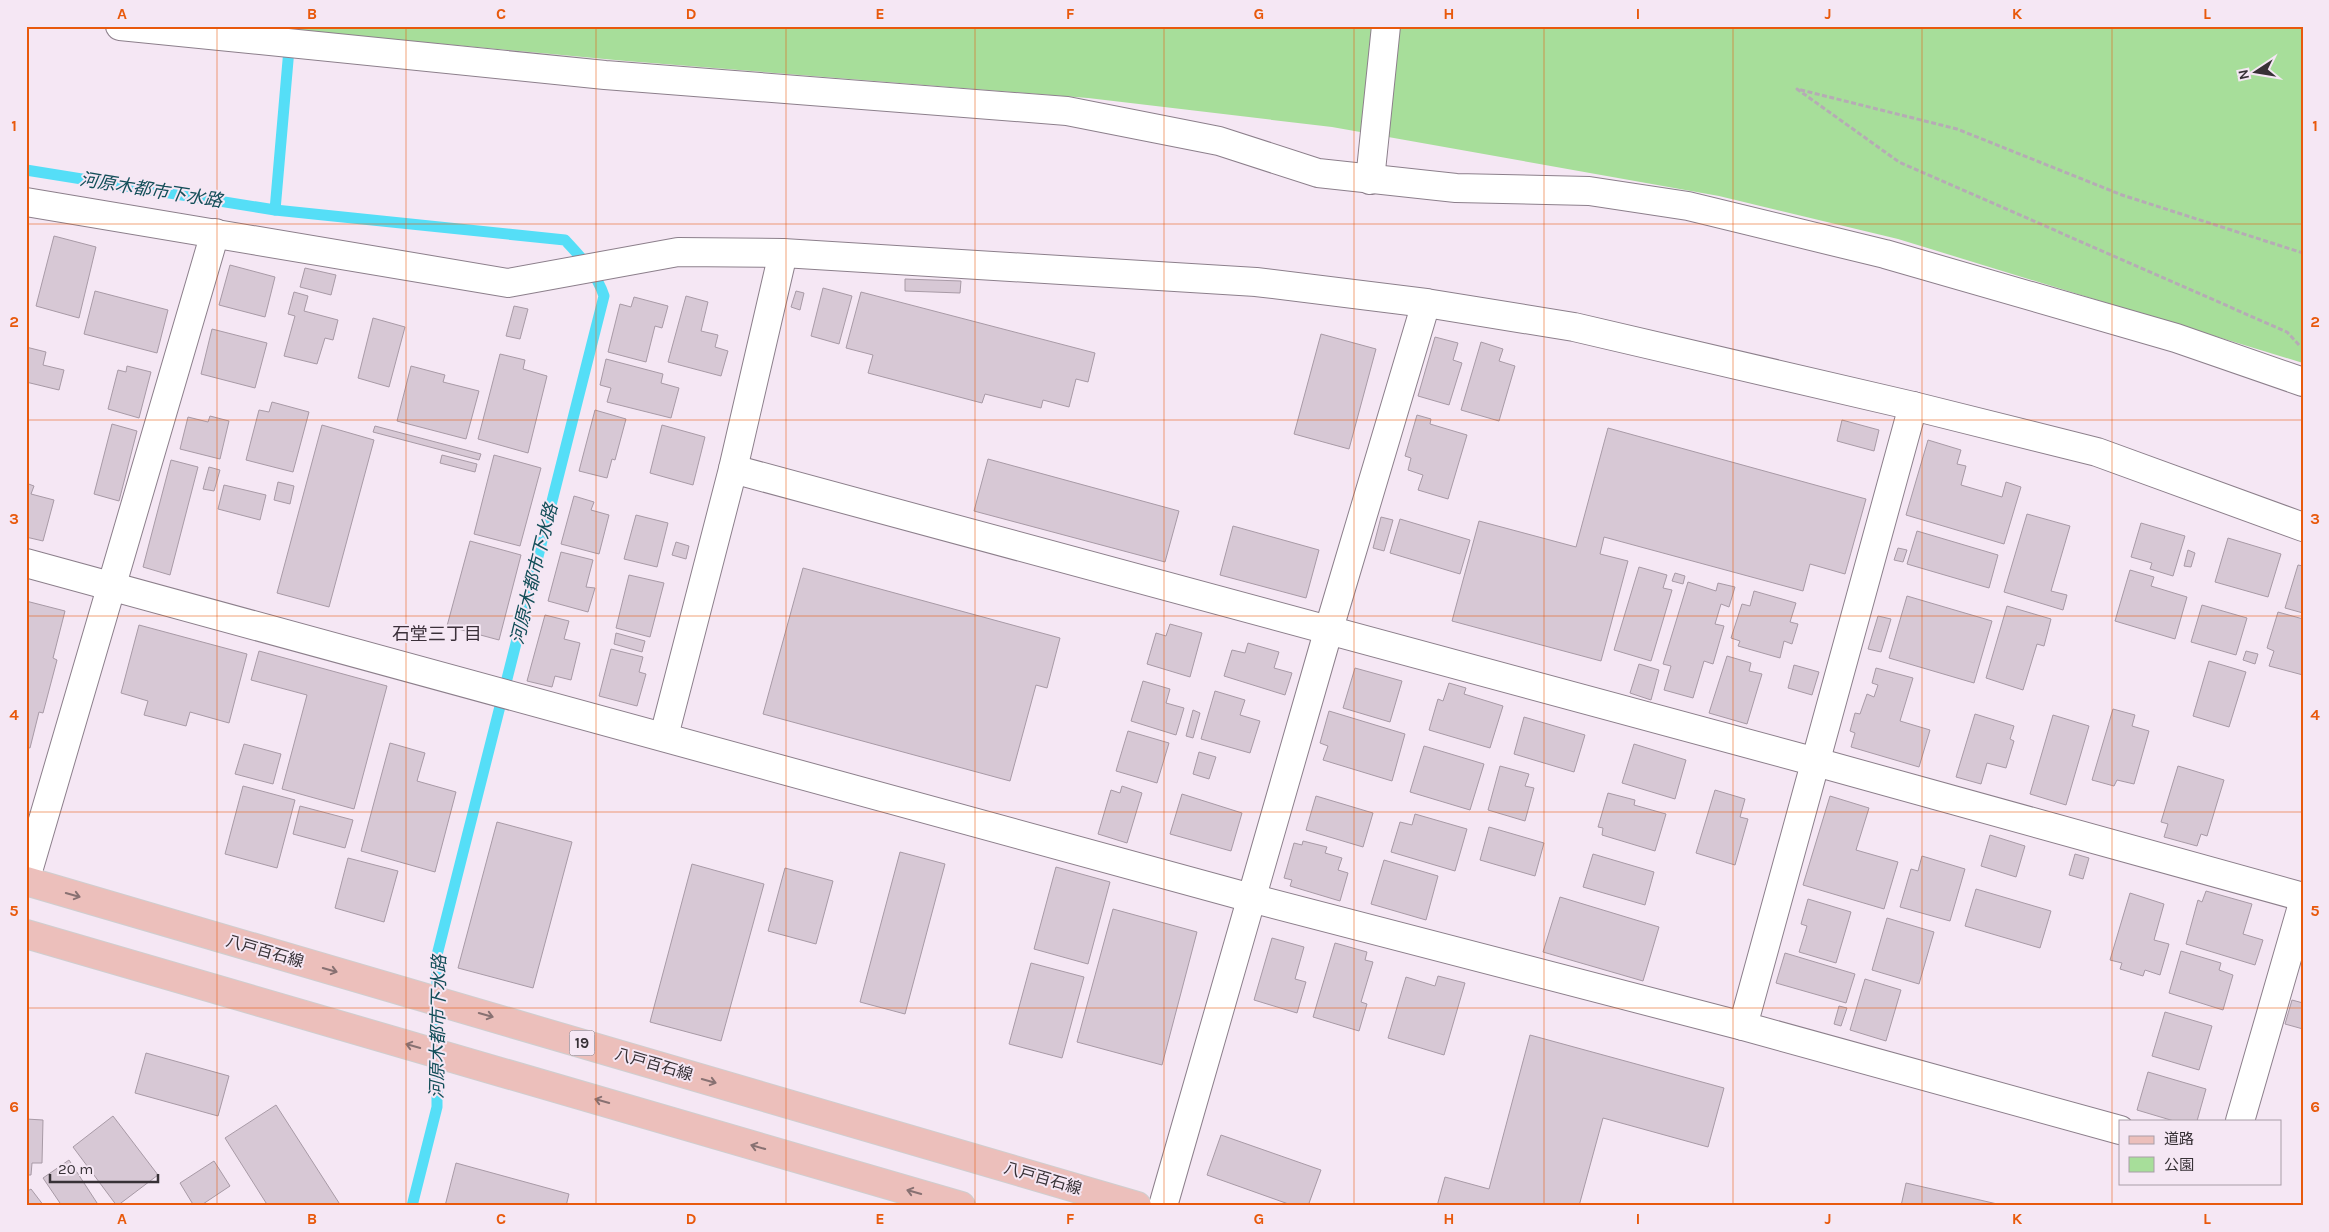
<svg xmlns="http://www.w3.org/2000/svg" width="2329" height="1232" viewBox="0 0 2329 1232" font-family="Karla,'Noto Sans JP',sans-serif">
<style>
.green{fill:#a7de9a}
.lines{fill:none;stroke-linecap:round;stroke-linejoin:round}
.stream{stroke:#55def7;stroke-width:11}
.building{fill:#d7c8d5;stroke:#a89aa6}
.minor-casing{stroke:#8c7f8b;stroke-width:30}
.major-casing{stroke:#cfcecf;stroke-width:30}
.path{stroke:#b6abb5;stroke-width:3;stroke-dasharray:5 2.5;stroke-linecap:butt}
.minor{stroke:#fff;stroke-width:28}
.major{stroke:#ecbfbb;stroke-width:28}
.oneway{stroke:#887172}
.grid{fill:none;stroke:#e8590c;stroke-width:1;stroke-opacity:0.55}
.labels{text-anchor:middle;dominant-baseline:central;stroke-width:4;stroke-linejoin:round;paint-order:stroke}
.shield{fill:#f5e7f4;stroke:#70686f;stroke-width:1}
.shield-label{font-size:15px;font-weight:bold;fill:#373136}
.street-label{font-size:16px;fill:#373136;stroke:#f5e7f4}
.water-label{font-size:18px;font-style:italic;fill:#134e59;stroke:#f5e7f4}
.neighbourhood-label{font-size:18px;fill:#3b303a;stroke:#f5e7f4}
.neatline{fill:none;stroke:#e8590c;stroke-width:2}
.grid-label{font-size:16px;text-anchor:middle;font-weight:bold;fill:#e8590c}
</style>
<rect width="100%" height="100%" fill="#f5e7f4"/>
<polygon class="green" points="252,26 2303,26 2303,363 1898,239 1719,196 1332,127 1088,98 626,61"/>
<g class="lines">
<g class="stream">
<path d="M26,170L275,210L565,240C580,256 597,274 604,296L437,955V1107L412,1206"/>
<polyline points="275,210 291,26"/>
</g>
</g>
<g class="building">
<polygon points="54,236 96,247 79,318 36,306"/>
<polygon points="230,265 275,277 265,317 219,305"/>
<polygon points="305,268 336,275 331,295 300,287"/>
<polygon points="905,279 961,281 960,293 905,291"/>
<polygon points="823,288 852,296 839,344 811,336"/>
<polygon points="95,291 168,310 157,353 84,334"/>
<polygon points="796,291 804,293 800,310 791,307"/>
<polygon points="294,292 308,296 304,311 338,320 333,340 325,338 317,364 284,356 295,316 288,314"/>
<polygon points="861,292 1095,353 1088,382 1076,379 1069,407 1043,400 1041,408 985,394 982,403 868,373 873,355 846,348"/>
<polygon points="686,296 708,302 701,331 718,335 715,347 728,351 721,376 668,362"/>
<polygon points="634,297 668,306 662,328 655,326 646,362 608,352 620,304 631,307"/>
<polygon points="514,306 528,309 520,339 506,336"/>
<polygon points="373,318 405,327 389,387 358,378"/>
<polygon points="212,329 267,343 255,388 201,374"/>
<polygon points="1321,334 1376,349 1349,449 1294,434"/>
<polygon points="1435,337 1458,343 1453,360 1462,363 1449,405 1418,396"/>
<polygon points="1481,342 1503,349 1499,361 1515,366 1499,421 1461,410"/>
<polygon points="26,347 46,352 43,365 64,370 59,390 26,382"/>
<polygon points="500,354 525,360 523,369 547,376 528,453 478,439"/>
<polygon points="606,359 663,374 661,383 679,388 671,418 607,402 611,388 600,385"/>
<polygon points="127,366 151,372 139,418 108,409 118,370 126,372"/>
<polygon points="411,366 445,375 443,382 479,391 466,439 397,421"/>
<polygon points="272,402 309,412 293,472 246,460 259,410 269,412"/>
<polygon points="595,410 626,419 615,460 612,459 607,478 579,471"/>
<polygon points="1417,415 1431,419 1430,424 1467,435 1448,499 1418,490 1423,475 1408,470 1411,458 1405,456"/>
<polygon points="210,416 229,421 220,459 180,449 188,417 208,422"/>
<polygon points="1842,420 1879,430 1874,451 1837,441"/>
<polygon points="112,424 137,431 119,501 94,494"/>
<polygon points="322,425 374,440 329,607 277,593"/>
<polygon points="662,425 705,437 693,485 650,473"/>
<polygon points="375,426 481,454 479,460 373,432"/>
<polygon points="1608,428 1866,499 1845,574 1810,564 1803,591 1604,537 1600,554 1628,561 1601,661 1452,621 1479,521 1576,547"/>
<polygon points="1928,440 1961,450 1957,464 1966,466 1961,485 2002,497 2006,482 2021,487 2004,544 1906,515"/>
<polygon points="442,455 477,464 475,472 440,463"/>
<polygon points="494,455 541,468 520,546 474,534"/>
<polygon points="988,459 1179,511 1165,562 974,511"/>
<polygon points="171,460 198,467 170,575 143,567"/>
<polygon points="209,467 220,470 214,491 203,489"/>
<polygon points="278,482 294,486 290,504 274,500"/>
<polygon points="26,483 34,486 31,494 54,500 43,541 26,537"/>
<polygon points="224,485 266,495 260,520 218,509"/>
<polygon points="574,496 594,502 591,510 609,515 599,554 561,544"/>
<polygon points="2027,514 2070,526 2051,591 2067,595 2063,610 2004,592"/>
<polygon points="636,515 668,523 657,567 624,559"/>
<polygon points="1381,517 1393,520 1384,551 1373,548"/>
<polygon points="1400,519 1470,540 1460,574 1390,553"/>
<polygon points="2141,523 2185,536 2173,576 2150,569 2152,563 2131,557"/>
<polygon points="1233,526 1319,550 1306,598 1220,575"/>
<polygon points="1917,531 1998,555 1989,588 1907,564"/>
<polygon points="2228,538 2281,554 2268,597 2215,582"/>
<polygon points="470,541 521,555 499,640 447,626"/>
<polygon points="676,542 689,546 686,559 672,555"/>
<polygon points="1898,548 1907,550 1903,562 1894,560"/>
<polygon points="2188,550 2195,553 2191,567 2184,566"/>
<polygon points="561,552 593,560 586,587 595,588 588,612 548,601"/>
<polygon points="2298,565 2303,566 2303,613 2285,608"/>
<polygon points="1639,567 1667,575 1663,588 1672,590 1651,661 1614,650"/>
<polygon points="803,568 1060,638 1047,688 1036,685 1010,781 763,714"/>
<polygon points="2130,570 2154,577 2151,586 2187,597 2175,639 2115,621"/>
<polygon points="1675,573 1685,576 1683,584 1672,581"/>
<polygon points="629,575 664,583 650,637 616,628"/>
<polygon points="1688,582 1716,591 1718,583 1735,587 1729,607 1721,604 1715,624 1724,626 1713,664 1704,661 1693,698 1664,690 1671,666 1663,664"/>
<polygon points="1754,591 1796,603 1790,622 1798,624 1792,644 1784,641 1780,658 1738,646 1740,641 1731,638 1742,604 1750,606"/>
<polygon points="1907,596 1992,621 1974,683 1889,658"/>
<polygon points="26,601 65,611 53,658 57,660 43,713 39,712 30,748 26,747"/>
<polygon points="2202,605 2247,618 2236,655 2191,642"/>
<polygon points="2007,606 2051,619 2044,646 2037,644 2023,690 1986,678"/>
<polygon points="2278,612 2303,619 2303,675 2269,666 2274,651 2267,648"/>
<polygon points="545,615 569,621 564,639 580,643 571,680 555,676 552,687 527,681"/>
<polygon points="1878,616 1891,619 1881,652 1868,649"/>
<polygon points="1170,624 1202,633 1190,677 1147,664 1156,633 1166,636"/>
<polygon points="139,625 247,654 229,723 190,712 186,726 144,715 148,701 121,693"/>
<polygon points="616,633 645,641 642,652 614,644"/>
<polygon points="1248,643 1279,652 1274,668 1292,673 1285,695 1224,676 1232,650 1245,653"/>
<polygon points="611,649 643,657 639,672 646,674 637,706 599,696"/>
<polygon points="259,651 387,686 354,809 282,789 307,695 251,680"/>
<polygon points="2246,651 2258,654 2255,664 2243,660"/>
<polygon points="1727,656 1751,663 1749,671 1762,674 1747,724 1709,713"/>
<polygon points="2209,661 2246,672 2229,727 2193,716"/>
<polygon points="1639,664 1659,670 1651,700 1630,693"/>
<polygon points="1794,665 1819,672 1812,695 1788,688"/>
<polygon points="1355,668 1402,681 1390,722 1343,708"/>
<polygon points="1876,668 1913,678 1900,721 1930,730 1919,767 1851,747 1855,733 1850,731 1855,713 1860,714 1867,694 1874,697 1878,685 1872,683"/>
<polygon points="1143,681 1170,689 1166,703 1184,708 1176,735 1131,721"/>
<polygon points="1449,683 1466,688 1464,694 1503,706 1490,748 1429,730 1438,699 1443,701"/>
<polygon points="1215,691 1245,700 1240,715 1260,721 1250,753 1201,739"/>
<polygon points="2113,709 2135,715 2132,726 2149,731 2134,784 2117,780 2114,786 2092,780"/>
<polygon points="1193,710 1200,713 1193,738 1186,736"/>
<polygon points="1329,711 1405,734 1392,781 1323,760 1328,746 1320,743"/>
<polygon points="1975,714 2014,726 2010,739 2014,741 2006,768 1987,763 1981,784 1956,777"/>
<polygon points="2053,715 2089,726 2066,805 2030,794"/>
<polygon points="1524,717 1585,735 1574,772 1514,754"/>
<polygon points="1128,731 1169,743 1157,783 1116,771"/>
<polygon points="390,743 425,753 417,781 456,792 435,872 361,851"/>
<polygon points="244,744 281,754 273,784 235,774"/>
<polygon points="1634,744 1686,760 1675,799 1622,783"/>
<polygon points="1424,746 1484,764 1470,810 1410,792"/>
<polygon points="1199,752 1216,757 1209,779 1193,774"/>
<polygon points="1500,766 1529,774 1525,786 1534,788 1525,821 1488,810"/>
<polygon points="2178,766 2224,780 2207,836 2201,834 2197,846 2164,837 2168,824 2161,822"/>
<polygon points="243,786 295,800 277,868 225,854"/>
<polygon points="1122,786 1142,793 1127,843 1098,834 1111,790 1120,793"/>
<polygon points="1715,790 1745,799 1740,817 1748,819 1735,865 1696,853"/>
<polygon points="1608,793 1635,800 1634,805 1666,814 1655,851 1602,835 1603,828 1598,827"/>
<polygon points="1182,794 1242,813 1231,851 1170,834"/>
<polygon points="1316,796 1373,813 1363,847 1306,830"/>
<polygon points="1830,796 1869,808 1856,850 1898,862 1884,909 1803,885"/>
<polygon points="300,806 353,820 345,848 293,834"/>
<polygon points="1415,814 1467,829 1455,871 1391,852 1400,822 1412,825"/>
<polygon points="497,822 572,842 533,988 458,968"/>
<polygon points="1489,827 1544,843 1535,876 1480,860"/>
<polygon points="1990,835 2025,846 2016,877 1981,866"/>
<polygon points="1303,841 1327,847 1325,853 1342,858 1338,870 1348,873 1340,901 1290,886 1292,880 1284,878 1294,843 1302,845"/>
<polygon points="900,852 945,864 905,1014 860,1002"/>
<polygon points="1593,854 1654,872 1645,905 1583,887"/>
<polygon points="2075,854 2089,858 2083,879 2069,875"/>
<polygon points="1922,856 1965,869 1950,921 1900,907 1911,869 1918,871"/>
<polygon points="348,858 398,871 384,922 335,908"/>
<polygon points="1384,860 1438,876 1426,920 1371,904"/>
<polygon points="692,864 764,884 721,1041 650,1022"/>
<polygon points="1056,867 1110,882 1088,964 1034,949"/>
<polygon points="785,868 833,881 816,944 768,931"/>
<polygon points="1976,889 2051,911 2040,948 1965,926"/>
<polygon points="2206,891 2252,904 2243,934 2263,940 2255,965 2186,944 2198,900 2202,902"/>
<polygon points="2130,893 2164,904 2154,940 2169,944 2160,975 2145,970 2143,976 2120,969 2122,963 2110,960"/>
<polygon points="1560,897 1659,927 1643,981 1543,952"/>
<polygon points="1808,899 1851,912 1836,963 1799,952 1807,926 1801,924"/>
<polygon points="1113,909 1197,932 1162,1065 1077,1042"/>
<polygon points="1887,918 1934,932 1919,984 1872,970"/>
<polygon points="1272,938 1304,947 1295,979 1306,982 1297,1013 1254,1000"/>
<polygon points="1335,943 1367,952 1365,960 1373,962 1361,1002 1367,1004 1359,1031 1313,1017"/>
<polygon points="2181,951 2221,963 2219,970 2233,975 2223,1010 2169,993"/>
<polygon points="1785,953 1855,974 1846,1003 1776,983"/>
<polygon points="1031,963 1084,977 1062,1058 1009,1044"/>
<polygon points="1438,976 1465,983 1444,1055 1388,1038 1406,977 1435,986"/>
<polygon points="1865,979 1901,990 1886,1041 1850,1030"/>
<polygon points="2292,1000 2303,1003 2303,1029 2285,1024"/>
<polygon points="1839,1006 1847,1008 1841,1026 1834,1024"/>
<polygon points="2165,1012 2212,1026 2199,1070 2152,1056"/>
<polygon points="1530,1035 1724,1088 1708,1147 1603,1118 1579,1206 1437,1206 1445,1177 1489,1189"/>
<polygon points="146,1053 229,1076 218,1116 135,1093"/>
<polygon points="2148,1072 2206,1089 2197,1121 2174,1121 2137,1110"/>
<polygon points="276,1105 341,1206 268,1206 225,1138"/>
<polygon points="113,1116 158,1175 117,1206 73,1147"/>
<polygon points="26,1119 43,1120 42,1163 32,1163 31,1175 26,1175"/>
<polygon points="1221,1135 1321,1170 1308,1206 1294,1206 1207,1175"/>
<polygon points="69,1160 99,1206 62,1206 43,1178"/>
<polygon points="214,1161 230,1186 200,1206 194,1206 180,1183"/>
<polygon points="456,1163 569,1194 566,1206 445,1206"/>
<polygon points="1906,1183 2006,1206 1901,1206"/>
<polygon points="31,1189 44,1206 26,1206 26,1192"/>
</g>
<g class="lines">
<defs>
<g id="minor">
<polyline points="120,26 605,75 1067,111 1219,141 1318,173 1456,188 1589,191 1688,206 1885,254 2176,338 2303,382"/>
<polyline points="1370,180 1386,26"/>
<polyline points="26,202 508,283 678,252 783,253 1256,282 1426,303 1574,327 1913,406 2097,452 2303,527"/>
<polyline points="733,469 1816,762 2303,897"/>
<polyline points="26,563 1251,898 1743,1026 2120,1130"/>
<polyline points="664,736 733,469 783,253"/>
<polyline points="26,878 215,233"/>
<polyline points="1743,1026 1913,406"/>
<polyline points="2240,1121 2303,903"/>
<polyline points="1163,1206 1328,632 1426,303"/>
</g>
<g id="major">
<polyline points="26,881 1137,1206"/>
<polyline points="26,934 961,1206"/>
</g>
</defs>
<use href="#minor" class="minor-casing"/>
<use href="#major" class="major-casing"/>
<polyline class="path" points="2299,345 2287,332 1899,162 1797,89 1957,129 2122,195 2303,253"/>
<use href="#minor" class="minor"/>
<use href="#major" class="major"/>
</g>
<defs><path id="oneway-shaft" d="M-6 0H5M1.5-3L5.5 0L1.5 3" fill="none" stroke-width="1.6" stroke-linecap="round" stroke-linejoin="round" transform="scale(1.25)"/></defs>
<g class="oneway">
<use href="#oneway-shaft" transform="translate(73 895) rotate(16)"/>
<use href="#oneway-shaft" transform="translate(330 970) rotate(16)"/>
<use href="#oneway-shaft" transform="translate(486 1015) rotate(16)"/>
<use href="#oneway-shaft" transform="translate(413 1046) rotate(-164)"/>
<use href="#oneway-shaft" transform="translate(709 1081) rotate(16)"/>
<use href="#oneway-shaft" transform="translate(602 1101) rotate(-164)"/>
<use href="#oneway-shaft" transform="translate(758 1147) rotate(-164)"/>
<use href="#oneway-shaft" transform="translate(914 1192) rotate(-164)"/>
</g>
<path class="grid" d="M217,26V1206M406,26V1206M596,26V1206M786,26V1206M975,26V1206M1164,26V1206M1354,26V1206M1544,26V1206M1733,26V1206M1922,26V1206M2112,26V1206M26,224H2303M26,420H2303M26,616H2303M26,812H2303M26,1008H2303"/>
<g class="labels">
<rect class="shield" x="569.5" y="1030.5" width="25" height="25" rx="4"/>
<g class="shield-label">
<text x="582" y="1043">19</text>
</g>
<g class="street-label">
<text transform="translate(265 951) rotate(16)">八戸百石線</text>
<text transform="translate(654 1064) rotate(16)">八戸百石線</text>
<text transform="translate(1043 1178) rotate(16)">八戸百石線</text>
</g>
<g class="water-label">
<text transform="translate(151 190) rotate(9)">河原木都市下水路</text>
<text transform="translate(534 574) rotate(-76)">河原木都市下水路</text>
<text transform="translate(438 1027) rotate(-89)">河原木都市下水路</text>
</g>
<g class="neighbourhood-label">
<text x="437" y="634">石堂三丁目</text>
</g>
</g>
<rect width="2329" height="1232" fill="none" stroke="#f5e7f4" stroke-width="55"/>
<rect x="2119" y="1120" width="162" height="65" fill="#f5e7f4" stroke="#a99ea8"/>
<rect x="2129" y="1136" width="25" height="8" fill="#ecbfbb" stroke="#a99ea8"/>
<text x="2164" y="1144" font-size="15" fill="#373136">道路</text>
<rect x="2129" y="1157" width="25" height="15" fill="#a7de9a" stroke="#a99ea8"/>
<text x="2164" y="1170" font-size="15" fill="#373136">公園</text>
<g transform="translate(2256 72) rotate(258)" stroke="#f5e7f4" stroke-width="4" paint-order="stroke">
<path d="M0-4L9 19L0 12L-9 19Z" fill="#373136"/>
<text y="-8" font-size="14" font-weight="bold" text-anchor="middle" fill="#373136">N</text>
</g>
<path d="M50 1174v8h108v-8" fill="none" stroke="#373136" stroke-width="2.5"/>
<text x="58" y="1174" font-size="15" fill="#373136" stroke="#f5e7f4" stroke-width="4" paint-order="stroke">20 m</text>
<rect x="28" y="28" width="2274" height="1176" class="neatline"/>
<g class="grid-label">
<text x="122" y="19">A</text>
<text x="312" y="19">B</text>
<text x="501" y="19">C</text>
<text x="691" y="19">D</text>
<text x="880" y="19">E</text>
<text x="1070" y="19">F</text>
<text x="1259" y="19">G</text>
<text x="1449" y="19">H</text>
<text x="1638" y="19">I</text>
<text x="1828" y="19">J</text>
<text x="2017" y="19">K</text>
<text x="2207" y="19">L</text>
<text x="14" y="131">1</text>
<text x="2315" y="131">1</text>
<text x="14" y="327">2</text>
<text x="2315" y="327">2</text>
<text x="14" y="524">3</text>
<text x="2315" y="524">3</text>
<text x="14" y="720">4</text>
<text x="2315" y="720">4</text>
<text x="14" y="916">5</text>
<text x="2315" y="916">5</text>
<text x="14" y="1112">6</text>
<text x="2315" y="1112">6</text>
<text x="122" y="1224">A</text>
<text x="312" y="1224">B</text>
<text x="501" y="1224">C</text>
<text x="691" y="1224">D</text>
<text x="880" y="1224">E</text>
<text x="1070" y="1224">F</text>
<text x="1259" y="1224">G</text>
<text x="1449" y="1224">H</text>
<text x="1638" y="1224">I</text>
<text x="1828" y="1224">J</text>
<text x="2017" y="1224">K</text>
<text x="2207" y="1224">L</text>
</g>
</svg>
